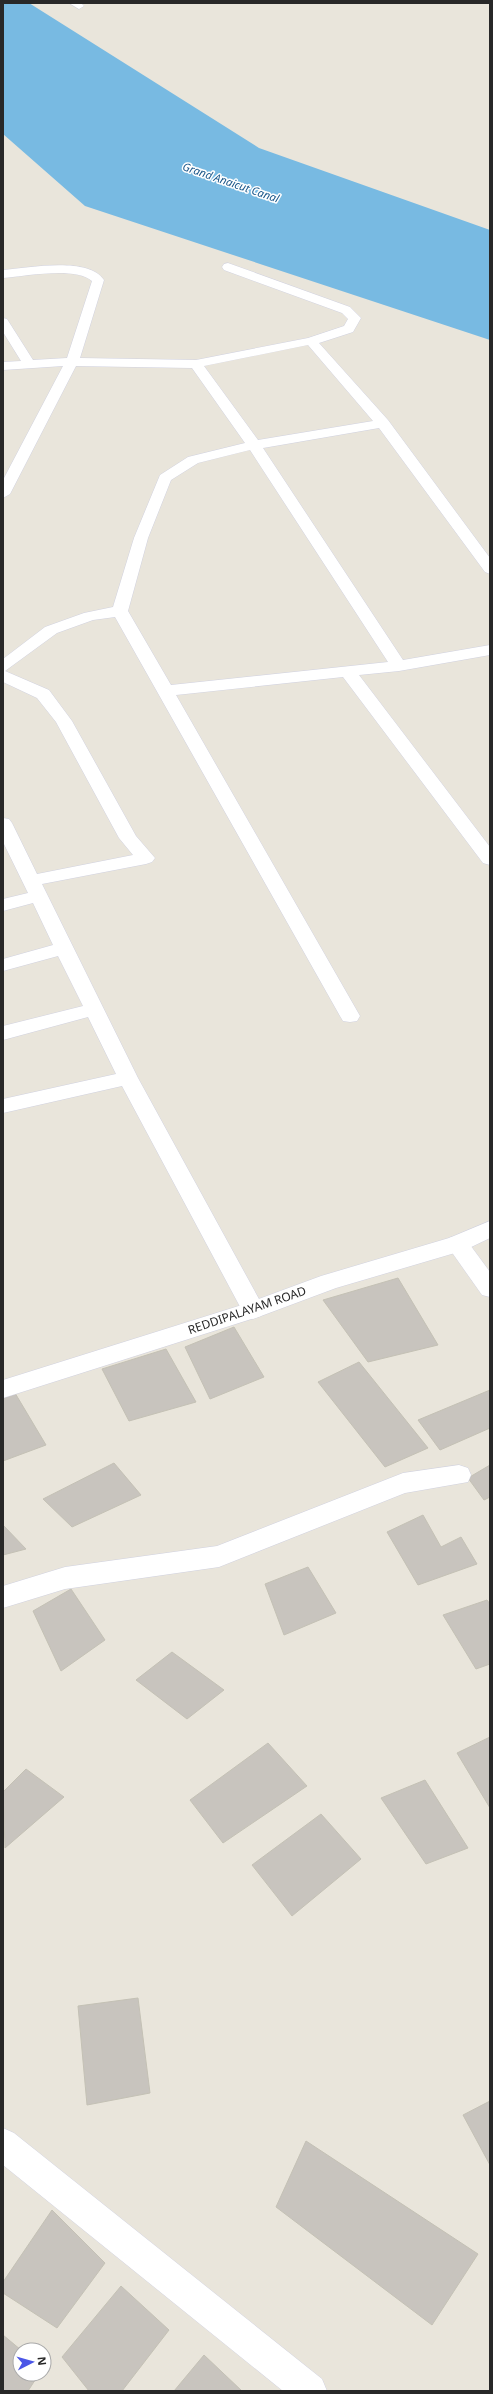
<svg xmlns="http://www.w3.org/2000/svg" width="493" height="2394" viewBox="0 0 493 2394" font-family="'Noto Sans',sans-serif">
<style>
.water{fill:#78bae2}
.building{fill:#c8c4be;stroke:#c4c1b5}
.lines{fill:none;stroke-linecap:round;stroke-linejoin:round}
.street-casing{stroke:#d1d2e0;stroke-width:1}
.secondary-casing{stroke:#d1d2e0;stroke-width:1}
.street{fill:#fff;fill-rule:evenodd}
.secondary{fill:#fff;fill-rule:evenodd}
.labels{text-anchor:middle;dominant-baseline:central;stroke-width:3;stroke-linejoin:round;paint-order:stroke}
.far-water-label{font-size:11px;font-style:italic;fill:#1a578a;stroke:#fff}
.street-label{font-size:12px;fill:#282828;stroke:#fff}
</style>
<rect width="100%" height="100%" fill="#e9e5db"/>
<polygon class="water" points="3,3 29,3 259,148 490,230 490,340 85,206 3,134"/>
<g class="building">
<polygon points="398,1278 438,1345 368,1362 323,1300"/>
<polygon points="234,1327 264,1377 210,1399 185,1347"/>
<polygon points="166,1349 196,1402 129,1421 102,1369"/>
<polygon points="359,1362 428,1448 385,1467 318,1382"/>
<polygon points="490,1390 490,1428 440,1450 418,1420"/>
<polygon points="15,1393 46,1445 3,1461 3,1398"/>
<polygon points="114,1463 141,1495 72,1527 43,1499"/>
<polygon points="490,1465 490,1497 484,1500 468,1478"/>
<polygon points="423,1515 441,1547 461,1537 477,1564 418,1585 387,1532"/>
<polygon points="3,1525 26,1549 3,1555"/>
<polygon points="308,1567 336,1613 284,1635 265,1584"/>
<polygon points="71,1589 105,1640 61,1671 33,1611"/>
<polygon points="487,1600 490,1604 490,1664 476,1669 443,1615"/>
<polygon points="172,1652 224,1690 187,1719 136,1680"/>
<polygon points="490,1737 490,1808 457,1753"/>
<polygon points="268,1743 307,1786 223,1843 190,1800"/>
<polygon points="26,1769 64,1797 5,1848 3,1792"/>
<polygon points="425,1780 468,1848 426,1864 381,1798"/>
<polygon points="321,1814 361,1859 292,1916 252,1865"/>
<polygon points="138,1998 150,2093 87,2105 78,2006"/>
<polygon points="490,2101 490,2165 463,2115"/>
<polygon points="306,2141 478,2254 432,2325 276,2207"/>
<polygon points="52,2210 105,2263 57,2328 3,2293 3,2282"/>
<polygon points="121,2286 169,2330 122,2391 89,2391 62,2357"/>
<polygon points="3,2335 21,2350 20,2374 39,2374 28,2391 3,2391"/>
<polygon points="204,2355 242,2391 174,2391"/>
</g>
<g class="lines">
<defs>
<g id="street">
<polygon points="69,3 81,3 84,6 79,9"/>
<path d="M228,263L350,307L361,318L353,332L319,343L388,420L490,558V574L485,572L379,428L263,448L403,660L490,645V655L399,671L359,675L490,847V865L483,863L343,677L176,695L360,1016L357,1021L350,1022L343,1021L340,1016L115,617L93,620L57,633L5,671L49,690L72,721L136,836L155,858L152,862L146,864L42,884L138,1078L265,1310L261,1316L253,1319L245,1316L122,1086L3,1113V1099L116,1074L88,1017L3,1040V1026L83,1006L58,956L3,971V959L53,945L33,903L3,911V899L28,893L3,842V818L9,819L12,823L37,874L133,855L119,838L56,722L37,698L3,682V659L45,627L84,613L113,607L134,538L160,475L188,457L245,443L192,368L76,366L10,494L3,498V480L63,366L3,370V362L21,361L3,332V318L7,319L33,360L67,358L92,281C75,266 26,276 3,278V270C29,268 88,256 104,280L80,358L196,360L308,338L344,326L348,319L342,313L224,270L222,267L224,264ZM308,345L373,421L258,440L204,366ZM250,450L388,662L171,685L128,611L148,538L171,480L198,463Z"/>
<polygon points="457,1236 465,1238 490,1272 490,1297 482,1295 446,1244 449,1238"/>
<polygon points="459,1465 468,1468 471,1475 468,1482 405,1493 219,1567 65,1589 3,1608 3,1586 65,1567 217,1546 403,1473"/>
<polygon points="3,2128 14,2133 322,2379 327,2391 283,2391 3,2165"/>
</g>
<polygon id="secondary" points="490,1221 490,1238 465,1250 336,1288 261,1316 3,1398 3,1380 245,1304 321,1276 449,1238"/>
</defs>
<use href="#street" class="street-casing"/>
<use href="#secondary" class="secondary-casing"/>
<use href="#street" class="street"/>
<use href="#secondary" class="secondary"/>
</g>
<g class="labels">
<g class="far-water-label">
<text transform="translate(231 182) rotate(19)">Grand Anaicut Canal</text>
</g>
<g class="street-label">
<text transform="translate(247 1310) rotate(-19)">REDDIPALAYAM ROAD</text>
</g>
</g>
<rect width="493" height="2394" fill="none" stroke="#282828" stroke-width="8"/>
<g transform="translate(32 2362) rotate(84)"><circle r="19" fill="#ffffff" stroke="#a9a9a9"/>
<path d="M0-3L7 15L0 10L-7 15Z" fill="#4b56e7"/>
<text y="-6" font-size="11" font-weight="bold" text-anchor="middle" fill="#282828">N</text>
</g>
</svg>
